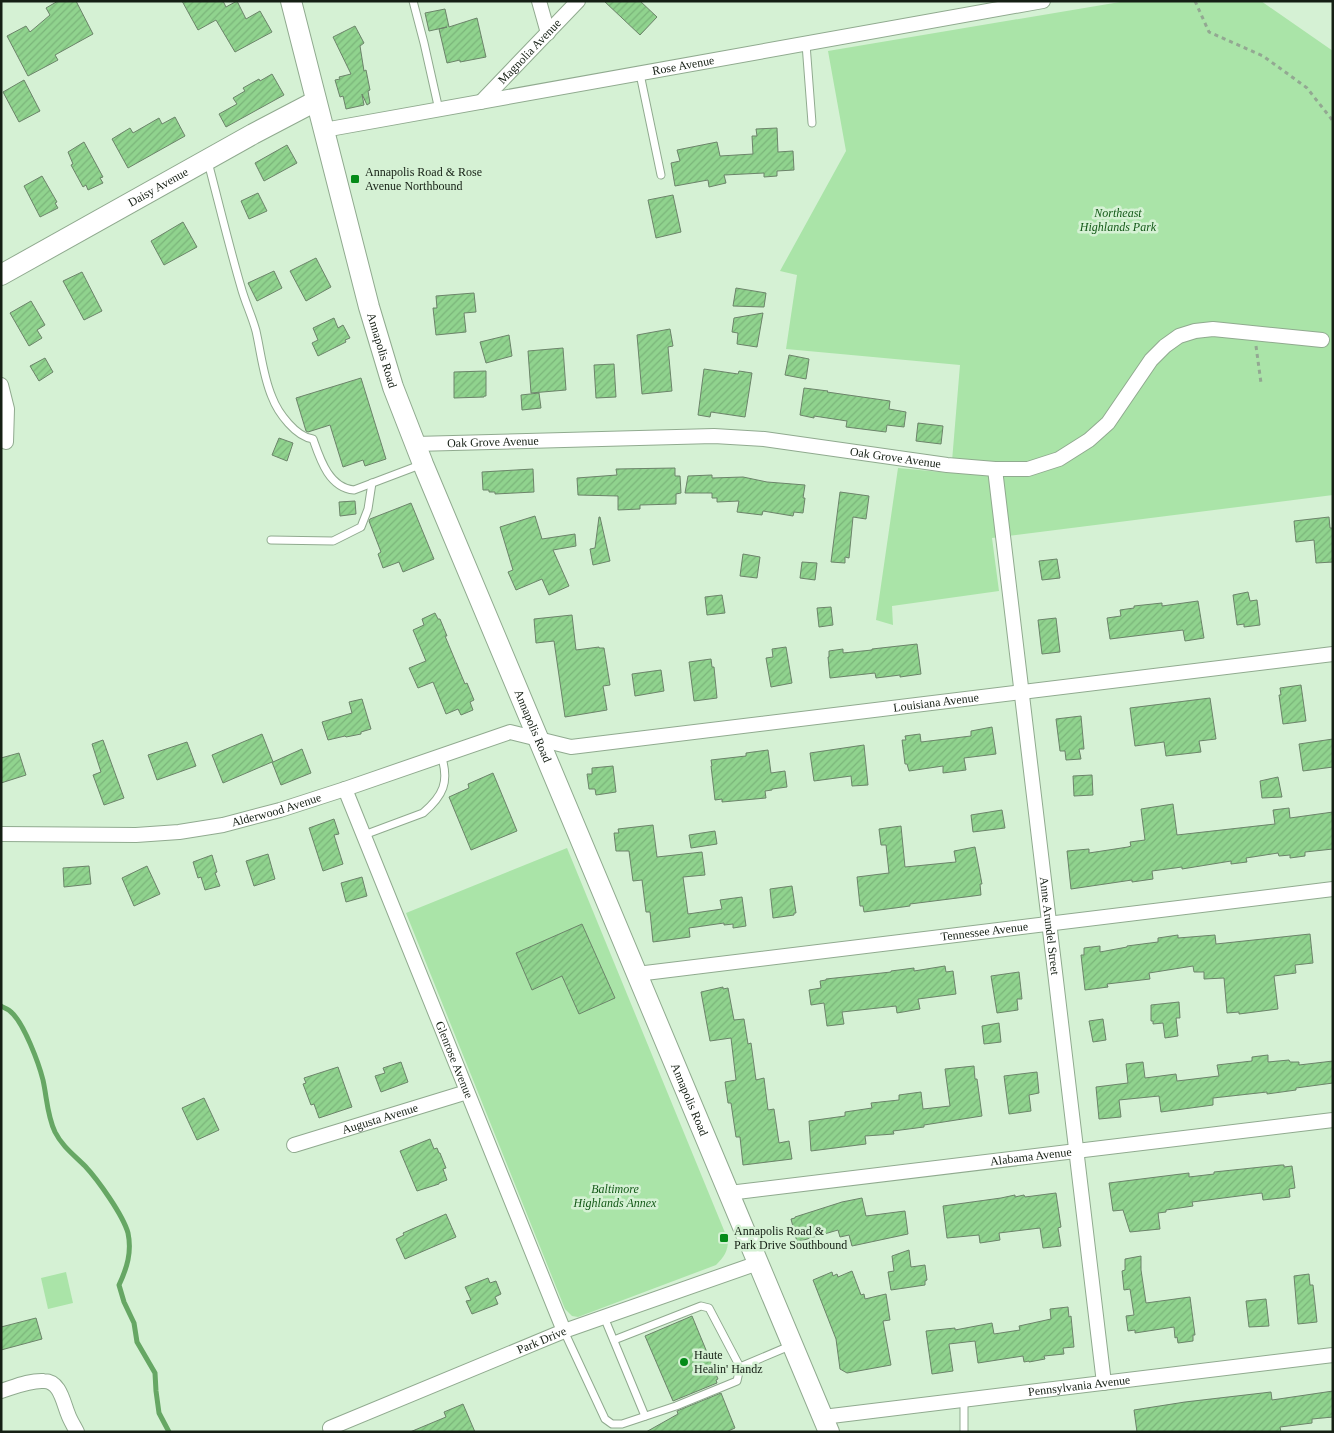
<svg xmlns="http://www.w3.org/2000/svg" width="1334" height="1433" viewBox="0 0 1334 1433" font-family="Georgia,serif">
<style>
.green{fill:#aae4a8}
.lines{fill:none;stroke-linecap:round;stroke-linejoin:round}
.stream{stroke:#66a764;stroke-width:5}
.building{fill:url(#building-hatch);stroke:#6c846a}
.lane-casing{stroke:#90aa8f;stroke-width:9}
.street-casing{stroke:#90aa8f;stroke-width:16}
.secondary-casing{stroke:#90aa8f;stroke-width:22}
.path{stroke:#93a892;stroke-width:3;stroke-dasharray:4 4;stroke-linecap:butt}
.lane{stroke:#fff;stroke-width:7}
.street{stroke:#fff;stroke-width:14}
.secondary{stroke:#fff;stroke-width:20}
.poi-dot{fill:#048b18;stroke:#d5f1d4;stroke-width:2}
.labels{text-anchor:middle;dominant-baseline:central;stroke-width:5;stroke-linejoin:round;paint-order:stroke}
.street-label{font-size:12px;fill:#151f14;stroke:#d5f1d4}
.poi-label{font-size:12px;fill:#151f14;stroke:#d5f1d4;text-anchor:start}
.park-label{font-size:12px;font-style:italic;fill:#145918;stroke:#d5f1d4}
</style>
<defs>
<pattern id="building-hatch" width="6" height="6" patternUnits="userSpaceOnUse" patternTransform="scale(1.25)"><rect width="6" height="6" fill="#90d38e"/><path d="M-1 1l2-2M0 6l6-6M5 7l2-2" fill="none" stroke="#7bb57a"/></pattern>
</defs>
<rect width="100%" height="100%" fill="#d5f1d4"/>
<g class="green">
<polygon points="1126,1 1261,1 1333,51 1333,495 992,538 999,591 892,606 893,625 876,620 898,468 951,473 960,365 786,349 797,275 780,271 846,151 828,51"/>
<path d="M567,848L728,1240C728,1251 724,1257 716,1265L578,1317L572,1316L565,1309L406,913Z"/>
<polygon points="66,1272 73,1303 48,1309 41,1278"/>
</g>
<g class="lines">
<path class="stream" d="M1,1006C4,1008 9,1009 11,1012C24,1023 39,1064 43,1080C47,1098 47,1115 55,1132C62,1146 74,1155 85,1166C98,1180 123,1215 128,1233C132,1252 127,1268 119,1285L124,1302L134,1323L137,1342L155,1373L156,1391L159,1413L169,1432"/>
</g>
<g class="building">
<polygon points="58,1 76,1 93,34 55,55 58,60 28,76 7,36 26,26 30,32 50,15 46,8"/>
<polygon points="182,1 223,1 226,7 237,1 246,19 260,11 272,32 235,52 216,20 198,30"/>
<polygon points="604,1 640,1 657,17 640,35"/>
<polygon points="445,9 449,27 477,18 486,57 460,62 460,60 447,63 439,29 447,27 429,31 425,13"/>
<polygon points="355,26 364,43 360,46 364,71 366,70 370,90 368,91 370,103 367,105 362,94 364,105 346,109 343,96 340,97 335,80 340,79 339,77 351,74 333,37"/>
<polygon points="272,74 284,95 226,127 219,114 237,104 233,98 245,91 243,88 259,79 260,81"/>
<polygon points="24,80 40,111 19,122 3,92"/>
<polygon points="175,117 185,136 128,168 112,139 130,128 133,133 159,118 162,124"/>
<polygon points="777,128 778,152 793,151 794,170 777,171 777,176 764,177 764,173 724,175 726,183 709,187 708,180 675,186 671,163 680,161 677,150 717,142 720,156 753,154 752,136 757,136 756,129"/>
<polygon points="84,142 103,177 100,178 103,183 88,190 86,185 83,187 71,165 73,164 68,152"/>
<polygon points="287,145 297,163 264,181 255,163"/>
<polygon points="42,176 57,202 55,203 58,208 40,217 24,186"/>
<polygon points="258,193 267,211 249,219 241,201"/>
<polygon points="673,195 681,232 656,238 648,200"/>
<polygon points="183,222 197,247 164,265 151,241"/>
<polygon points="316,258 331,287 306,301 290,271"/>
<polygon points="274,271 282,288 257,301 248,283"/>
<polygon points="82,272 102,311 84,320 63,281"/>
<polygon points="736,288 766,293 764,307 733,306"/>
<polygon points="474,293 476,312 464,313 466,332 436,335 433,308 437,308 436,296"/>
<polygon points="31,301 45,325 37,330 42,338 29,346 10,313"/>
<polygon points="763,313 757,347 737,344 738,333 732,332 734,318"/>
<polygon points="334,318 338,328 343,325 350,338 345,340 346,342 318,356 312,343 318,340 313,328"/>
<polygon points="670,329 673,346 668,347 672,391 642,394 637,335"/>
<polygon points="509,335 512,356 486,363 480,342"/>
<polygon points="563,348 566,390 531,393 528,351"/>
<polygon points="789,355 809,359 806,379 785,375"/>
<polygon points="45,358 53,372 39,381 30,366"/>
<polygon points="614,364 616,397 596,398 594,365"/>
<polygon points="704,369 738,374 739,371 752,373 745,417 711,412 710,417 698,415"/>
<polygon points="486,371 486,396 484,396 484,397 454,398 454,372"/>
<polygon points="361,378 386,459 365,466 363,460 343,467 330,425 308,432 306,431 296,398"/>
<polygon points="804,388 828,391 827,392 890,401 889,409 906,412 904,427 887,425 886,432 846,427 847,421 814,416 814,418 800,415"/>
<polygon points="539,393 541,408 522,410 521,395"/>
<polygon points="918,423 943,426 941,444 916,441"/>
<polygon points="279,438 293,443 287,461 272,455"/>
<polygon points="675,468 675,476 680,476 681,493 676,494 676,504 640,505 640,509 618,510 618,496 578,495 577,478 617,475 616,469"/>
<polygon points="533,469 534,492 495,494 495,492 489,492 489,490 483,490 482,472"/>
<polygon points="712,475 712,478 743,477 767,482 805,485 803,498 805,498 803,513 794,512 793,516 763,511 762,515 737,512 739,501 717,502 717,498 712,498 712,493 685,493 688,476"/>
<polygon points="840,492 869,496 866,519 853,517 849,558 845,557 845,563 831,562"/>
<polygon points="355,501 356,514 340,516 339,502"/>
<polygon points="411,503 434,559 403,572 399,562 383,568 378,554 381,552 369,521 370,519"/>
<polygon points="535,516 542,539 575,534 576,546 553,550 569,586 549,595 542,579 516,590 508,572 513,570 500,527"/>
<polygon points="599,517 600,517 610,561 593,565 590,549 595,548"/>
<polygon points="1329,517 1330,528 1333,528 1333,562 1316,563 1314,540 1296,542 1294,521"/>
<polygon points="743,554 760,557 757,578 740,576"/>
<polygon points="1057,559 1060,578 1042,580 1039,561"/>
<polygon points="802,562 817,563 815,580 800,578"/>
<polygon points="1248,592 1250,601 1257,600 1260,625 1244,627 1244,624 1237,625 1233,595"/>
<polygon points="722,595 725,613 707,615 705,597"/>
<polygon points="1198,601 1204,638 1185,641 1183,630 1110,639 1107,618 1121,616 1120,610 1134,608 1134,606 1162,603 1162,606"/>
<polygon points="831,607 833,625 819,627 817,608"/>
<polygon points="435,613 438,619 440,619 447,636 445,636 465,684 467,683 474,700 470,702 473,710 461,715 458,709 446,714 433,682 418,688 409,668 426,661 413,630 424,625 422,619"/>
<polygon points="572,615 576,650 599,647 599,648 604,648 610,685 603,686 607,710 565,717 554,641 536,643 534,619"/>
<polygon points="1056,618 1060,652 1042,654 1038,620"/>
<polygon points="917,644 921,674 900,677 900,675 876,678 875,673 830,678 828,657 829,657 829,651 843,649 843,653 872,650 872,649"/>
<polygon points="786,647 792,683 771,687 766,658 773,657 772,649"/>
<polygon points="711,659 712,667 714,667 717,698 694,701 689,662"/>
<polygon points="661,670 664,691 635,696 632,674"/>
<polygon points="1301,685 1306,721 1283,724 1279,695 1281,695 1280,688"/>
<polygon points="1210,698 1216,739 1199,741 1201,752 1166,756 1164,742 1135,746 1130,708"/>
<polygon points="362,699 371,729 361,732 361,734 346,737 345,736 328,740 322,722 352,713 349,702"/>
<polygon points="1081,716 1084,749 1079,749 1081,759 1066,760 1065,751 1060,751 1056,719"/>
<polygon points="992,727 996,754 964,758 966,770 943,773 943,766 909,771 907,764 905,764 902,740 906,740 905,736 920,734 921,742 971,736 971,731"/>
<polygon points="262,734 273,762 302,749 311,773 281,785 272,762 223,783 212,755"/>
<polygon points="1333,739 1333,767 1303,771 1299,744"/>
<polygon points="103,740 124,798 104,805 93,775 101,772 92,744"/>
<polygon points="187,742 196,766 157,780 148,755"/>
<polygon points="864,745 868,785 852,786 851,776 814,781 810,753"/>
<polygon points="768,750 771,773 785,771 787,787 772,789 772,790 765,791 766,798 722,802 722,799 715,800 711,766 712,766 711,760 746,756 746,753"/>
<polygon points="19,753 26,775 1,783 1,758"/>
<polygon points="613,766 616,792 596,795 595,789 589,789 587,774 592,774 592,768"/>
<polygon points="493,773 517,831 471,850 449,797 469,788 468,784"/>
<polygon points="1092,775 1093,795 1074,796 1073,776"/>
<polygon points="1278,777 1282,797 1262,798 1260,781"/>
<polygon points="1173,804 1177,835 1275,824 1273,810 1289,808 1290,818 1333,812 1333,849 1305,852 1305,856 1290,858 1290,855 1279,856 1278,853 1246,858 1247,862 1231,864 1231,861 1182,869 1182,867 1152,871 1153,879 1132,882 1132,880 1071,889 1067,851 1089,849 1089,853 1128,847 1131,846 1130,842 1145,840 1141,809"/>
<polygon points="1002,810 1005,828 973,832 971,815"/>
<polygon points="334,819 339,834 334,835 343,864 323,871 309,828"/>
<polygon points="653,825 657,857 702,852 705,875 683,877 688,914 722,909 720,900 742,897 746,926 733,928 733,924 724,925 724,923 689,928 690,937 653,942 650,912 646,912 642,880 633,881 629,851 616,851 614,833 619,833 618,829"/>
<polygon points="901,826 905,867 956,862 954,851 975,847 982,884 980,884 981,895 910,904 910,906 864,912 863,906 860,906 857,877 889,873 886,845 881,845 879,829"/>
<polygon points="715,831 717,844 691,848 689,835"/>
<polygon points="268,854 275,879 254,886 246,861"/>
<polygon points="212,855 217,872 215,873 220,886 205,890 201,877 198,878 193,862"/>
<polygon points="89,866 91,884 64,887 63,868"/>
<polygon points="147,866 160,894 134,906 122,878"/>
<polygon points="362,877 367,896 346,902 341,883"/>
<polygon points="792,886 796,913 794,913 794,915 773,918 770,889"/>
<polygon points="582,924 615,998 579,1014 562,976 532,990 516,953"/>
<polygon points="1310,934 1313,963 1295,965 1296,973 1274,976 1278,1009 1239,1014 1239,1012 1227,1013 1224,978 1204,979 1204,972 1194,972 1193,966 1149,973 1150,979 1107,984 1108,987 1085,990 1081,955 1084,955 1084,948 1100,946 1100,952 1127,947 1127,946 1158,942 1158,938 1178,935 1178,938 1215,935 1216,944"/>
<polygon points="945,966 946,972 953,971 956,994 918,999 920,1009 897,1013 896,1006 842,1012 844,1024 827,1026 824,1003 811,1005 809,990 821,988 820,981 826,980 826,979 891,972 891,971 914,968 914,971"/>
<polygon points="1019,972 1022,999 1017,999 1018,1010 997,1013 991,976"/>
<polygon points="723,987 723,989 728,988 734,1020 744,1019 748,1044 751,1043 756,1080 764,1078 768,1110 774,1109 779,1143 789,1141 792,1159 743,1165 740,1137 736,1137 731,1103 728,1103 725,1082 736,1080 731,1038 710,1041 701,992"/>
<polygon points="1179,1002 1180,1018 1176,1018 1178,1036 1165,1038 1163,1023 1153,1024 1153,1021 1151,1021 1151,1005"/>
<polygon points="1103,1019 1106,1040 1093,1042 1089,1021"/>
<polygon points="999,1023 1001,1042 984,1044 982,1026"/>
<polygon points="1268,1055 1268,1062 1289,1060 1290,1062 1299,1062 1299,1065 1333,1061 1333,1083 1296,1088 1296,1090 1267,1094 1267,1092 1213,1098 1213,1105 1161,1112 1159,1096 1119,1100 1121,1117 1099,1119 1096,1087 1128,1083 1126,1064 1143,1062 1145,1078 1176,1074 1177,1081 1219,1076 1217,1065 1252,1061 1252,1057"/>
<polygon points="401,1062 408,1082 381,1092 375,1076 385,1073 383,1068"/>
<polygon points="974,1066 975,1079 977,1079 982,1116 924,1125 924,1127 893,1131 894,1134 865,1136 866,1144 811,1151 809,1121 845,1116 845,1112 872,1108 871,1103 899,1100 899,1095 921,1092 923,1109 950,1106 945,1069"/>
<polygon points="338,1067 352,1107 319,1118 314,1104 311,1105 303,1084 306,1083 304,1078"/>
<polygon points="1037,1072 1039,1093 1029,1095 1031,1111 1009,1114 1004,1076"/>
<polygon points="204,1098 219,1130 197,1140 182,1108"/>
<polygon points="430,1139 434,1149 437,1148 439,1153 440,1153 446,1168 443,1169 447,1180 439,1183 439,1184 417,1191 400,1151"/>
<polygon points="1281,1165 1284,1165 1284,1167 1292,1166 1295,1188 1289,1189 1290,1197 1263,1200 1262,1193 1192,1202 1193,1206 1166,1210 1166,1212 1158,1213 1160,1229 1130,1232 1123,1210 1113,1211 1109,1183 1189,1173 1189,1177 1214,1174 1214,1172"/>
<polygon points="1056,1193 1061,1227 1058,1228 1061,1246 1043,1248 1040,1228 999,1233 1000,1240 980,1243 979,1235 947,1238 943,1206 1001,1198 1015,1195 1015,1197 1024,1195 1025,1197"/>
<polygon points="862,1198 866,1216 905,1211 908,1234 852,1246 849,1235 840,1237 838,1230 797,1242 791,1219 795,1218 795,1217 842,1202"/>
<polygon points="446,1214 456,1237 405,1259 396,1239 404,1235 403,1233"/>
<polygon points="909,1250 911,1267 925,1265 927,1280 925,1281 925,1285 891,1290 888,1272 894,1271 892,1256"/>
<polygon points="1141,1256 1141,1270 1146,1303 1190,1297 1195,1335 1193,1335 1193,1341 1178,1343 1177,1337 1175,1338 1174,1327 1135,1333 1135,1330 1128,1331 1126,1316 1134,1315 1130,1289 1124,1290 1122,1271 1125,1270 1125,1259"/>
<polygon points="852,1271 861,1295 864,1294 865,1299 886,1294 890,1320 883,1321 891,1365 847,1373 840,1369 836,1339 813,1280 832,1272 833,1276 837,1274 838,1277"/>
<polygon points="1309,1274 1310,1285 1313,1285 1317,1322 1298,1324 1294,1276"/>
<polygon points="488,1278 490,1283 496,1281 501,1294 495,1297 498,1304 472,1314 466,1301 471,1300 465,1287"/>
<polygon points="1266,1299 1269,1326 1249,1327 1246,1301"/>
<polygon points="1068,1307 1069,1317 1071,1316 1074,1347 1063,1348 1064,1354 1044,1356 1045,1359 1029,1362 1029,1361 1024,1362 1023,1356 978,1363 975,1341 949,1344 953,1371 932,1374 926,1331 955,1328 955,1330 992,1323 994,1334 1020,1330 1019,1326 1051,1319 1050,1309"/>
<polygon points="692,1316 718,1379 716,1380 717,1383 673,1401 645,1336"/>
<polygon points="36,1318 42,1339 1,1350 1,1327"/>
<polygon points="1333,1391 1333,1417 1312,1419 1312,1423 1280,1427 1281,1432 1137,1432 1134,1410 1185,1402 1271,1392 1272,1400"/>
<polygon points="721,1393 735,1428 726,1432 646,1432 678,1414 677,1411"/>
<polygon points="463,1404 475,1432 410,1432 446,1417 444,1412"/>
</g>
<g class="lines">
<defs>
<g id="lane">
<polyline points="413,1 424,43 439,110"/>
<polyline points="806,44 812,123"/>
<polyline points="640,74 661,175"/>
<path d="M208,162C219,204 229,246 241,287C245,302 252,316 256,331C261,353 263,376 272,397C278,413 296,437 313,439C320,459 329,488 354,490L420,465"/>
<polyline points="271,540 333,541 361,527 368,509 372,483"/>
<path d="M364,835L423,813C443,796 450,782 441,755"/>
<polyline points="604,1317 645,1416"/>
<polyline points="564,1331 605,1419 612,1424 622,1424 676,1406 737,1381 740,1367 792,1345"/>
<polyline points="614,1340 701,1306 709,1308 740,1367"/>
<polyline points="964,1400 964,1432"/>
</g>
<g id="street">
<polyline points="539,1 548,33"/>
<path id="s1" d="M481,102L578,1"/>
<path id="s2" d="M324,130L1043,1"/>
<polyline points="1,385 7,409 6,442"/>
<path id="s3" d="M415,444L714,436L764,439L947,465L995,469H1028L1059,459L1089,440L1108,423L1151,360L1165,346L1179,336L1195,331L1213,329L1322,340"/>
<path id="s4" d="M995,469L1104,1383"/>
<path id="s5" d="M345,789L564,1331"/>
<path id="s6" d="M1,834L136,835L179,832L223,825L280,810L345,789L510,732L571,747L1333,654"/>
<path id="s7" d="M637,974L1333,889"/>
<path id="s8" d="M294,1145L467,1092"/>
<path id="s9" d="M729,1193L1333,1120"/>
<path d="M1,1391C14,1387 30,1380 44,1381C60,1381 63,1402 68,1414C70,1420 74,1426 77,1432"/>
<path id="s10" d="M823,1417L1333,1355"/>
<path id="s11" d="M330,1428L564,1331L758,1263"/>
</g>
<g id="secondary">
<path id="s12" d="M291,1L369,307L393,387L423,464L829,1432"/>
<path id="s13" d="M1,275L253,134L316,101"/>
</g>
</defs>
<use href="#lane" class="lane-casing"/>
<use href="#street" class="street-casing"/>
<use href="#secondary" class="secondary-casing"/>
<g class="path">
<polyline points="1195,1 1209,32 1263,56 1288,74 1307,88 1333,121"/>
<polyline points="1256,346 1261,383"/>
</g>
<use href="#lane" class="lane"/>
<use href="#street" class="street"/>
<use href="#secondary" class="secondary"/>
</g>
<g class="poi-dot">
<rect x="350" y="174" width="10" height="10" rx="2.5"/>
<rect x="719" y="1233" width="10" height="10" rx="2.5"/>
<circle cx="684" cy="1362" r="5"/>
</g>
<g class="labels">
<g class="street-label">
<text stroke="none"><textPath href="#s1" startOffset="70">Magnolia Avenue</textPath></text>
<text stroke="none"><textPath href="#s2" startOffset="365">Rose Avenue</textPath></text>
<text stroke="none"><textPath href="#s13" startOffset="180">Daisy Avenue</textPath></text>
<text stroke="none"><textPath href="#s12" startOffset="361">Annapolis Road</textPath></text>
<text stroke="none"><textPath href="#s3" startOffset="78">Oak Grove Avenue</textPath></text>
<text stroke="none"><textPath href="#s3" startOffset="482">Oak Grove Avenue</textPath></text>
<text stroke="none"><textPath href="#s6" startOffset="955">Louisiana Avenue</textPath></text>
<text stroke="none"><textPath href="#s12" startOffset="766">Annapolis Road</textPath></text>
<text stroke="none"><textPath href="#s6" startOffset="278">Alderwood Avenue</textPath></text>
<text stroke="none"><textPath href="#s4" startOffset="460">Anne Arundel Street</textPath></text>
<text stroke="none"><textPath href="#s7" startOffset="350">Tennessee Avenue</textPath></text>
<text stroke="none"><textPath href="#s5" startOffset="292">Glenrose Avenue</textPath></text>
<text stroke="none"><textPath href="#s12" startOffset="1171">Annapolis Road</textPath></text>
<text stroke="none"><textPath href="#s8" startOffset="90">Augusta Avenue</textPath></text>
<text stroke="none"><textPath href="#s9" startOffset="304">Alabama Avenue</textPath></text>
<text stroke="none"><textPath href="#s11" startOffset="229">Park Drive</textPath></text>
<text stroke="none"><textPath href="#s10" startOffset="258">Pennsylvania Avenue</textPath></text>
</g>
<g class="poi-label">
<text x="365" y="172">Annapolis Road &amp; Rose<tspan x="365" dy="14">Avenue Northbound</tspan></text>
<text x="734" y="1231">Annapolis Road &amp;<tspan x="734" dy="14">Park Drive Southbound</tspan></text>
<text x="694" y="1355">Haute<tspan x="694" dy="14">Healin' Handz</tspan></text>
</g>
<g class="park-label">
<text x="1118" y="213">Northeast<tspan x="1118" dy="14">Highlands Park</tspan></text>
<text x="615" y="1189">Baltimore<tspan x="615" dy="14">Highlands Annex</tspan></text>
</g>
</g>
<rect width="1334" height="1433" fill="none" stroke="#151f14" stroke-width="5"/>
</svg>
